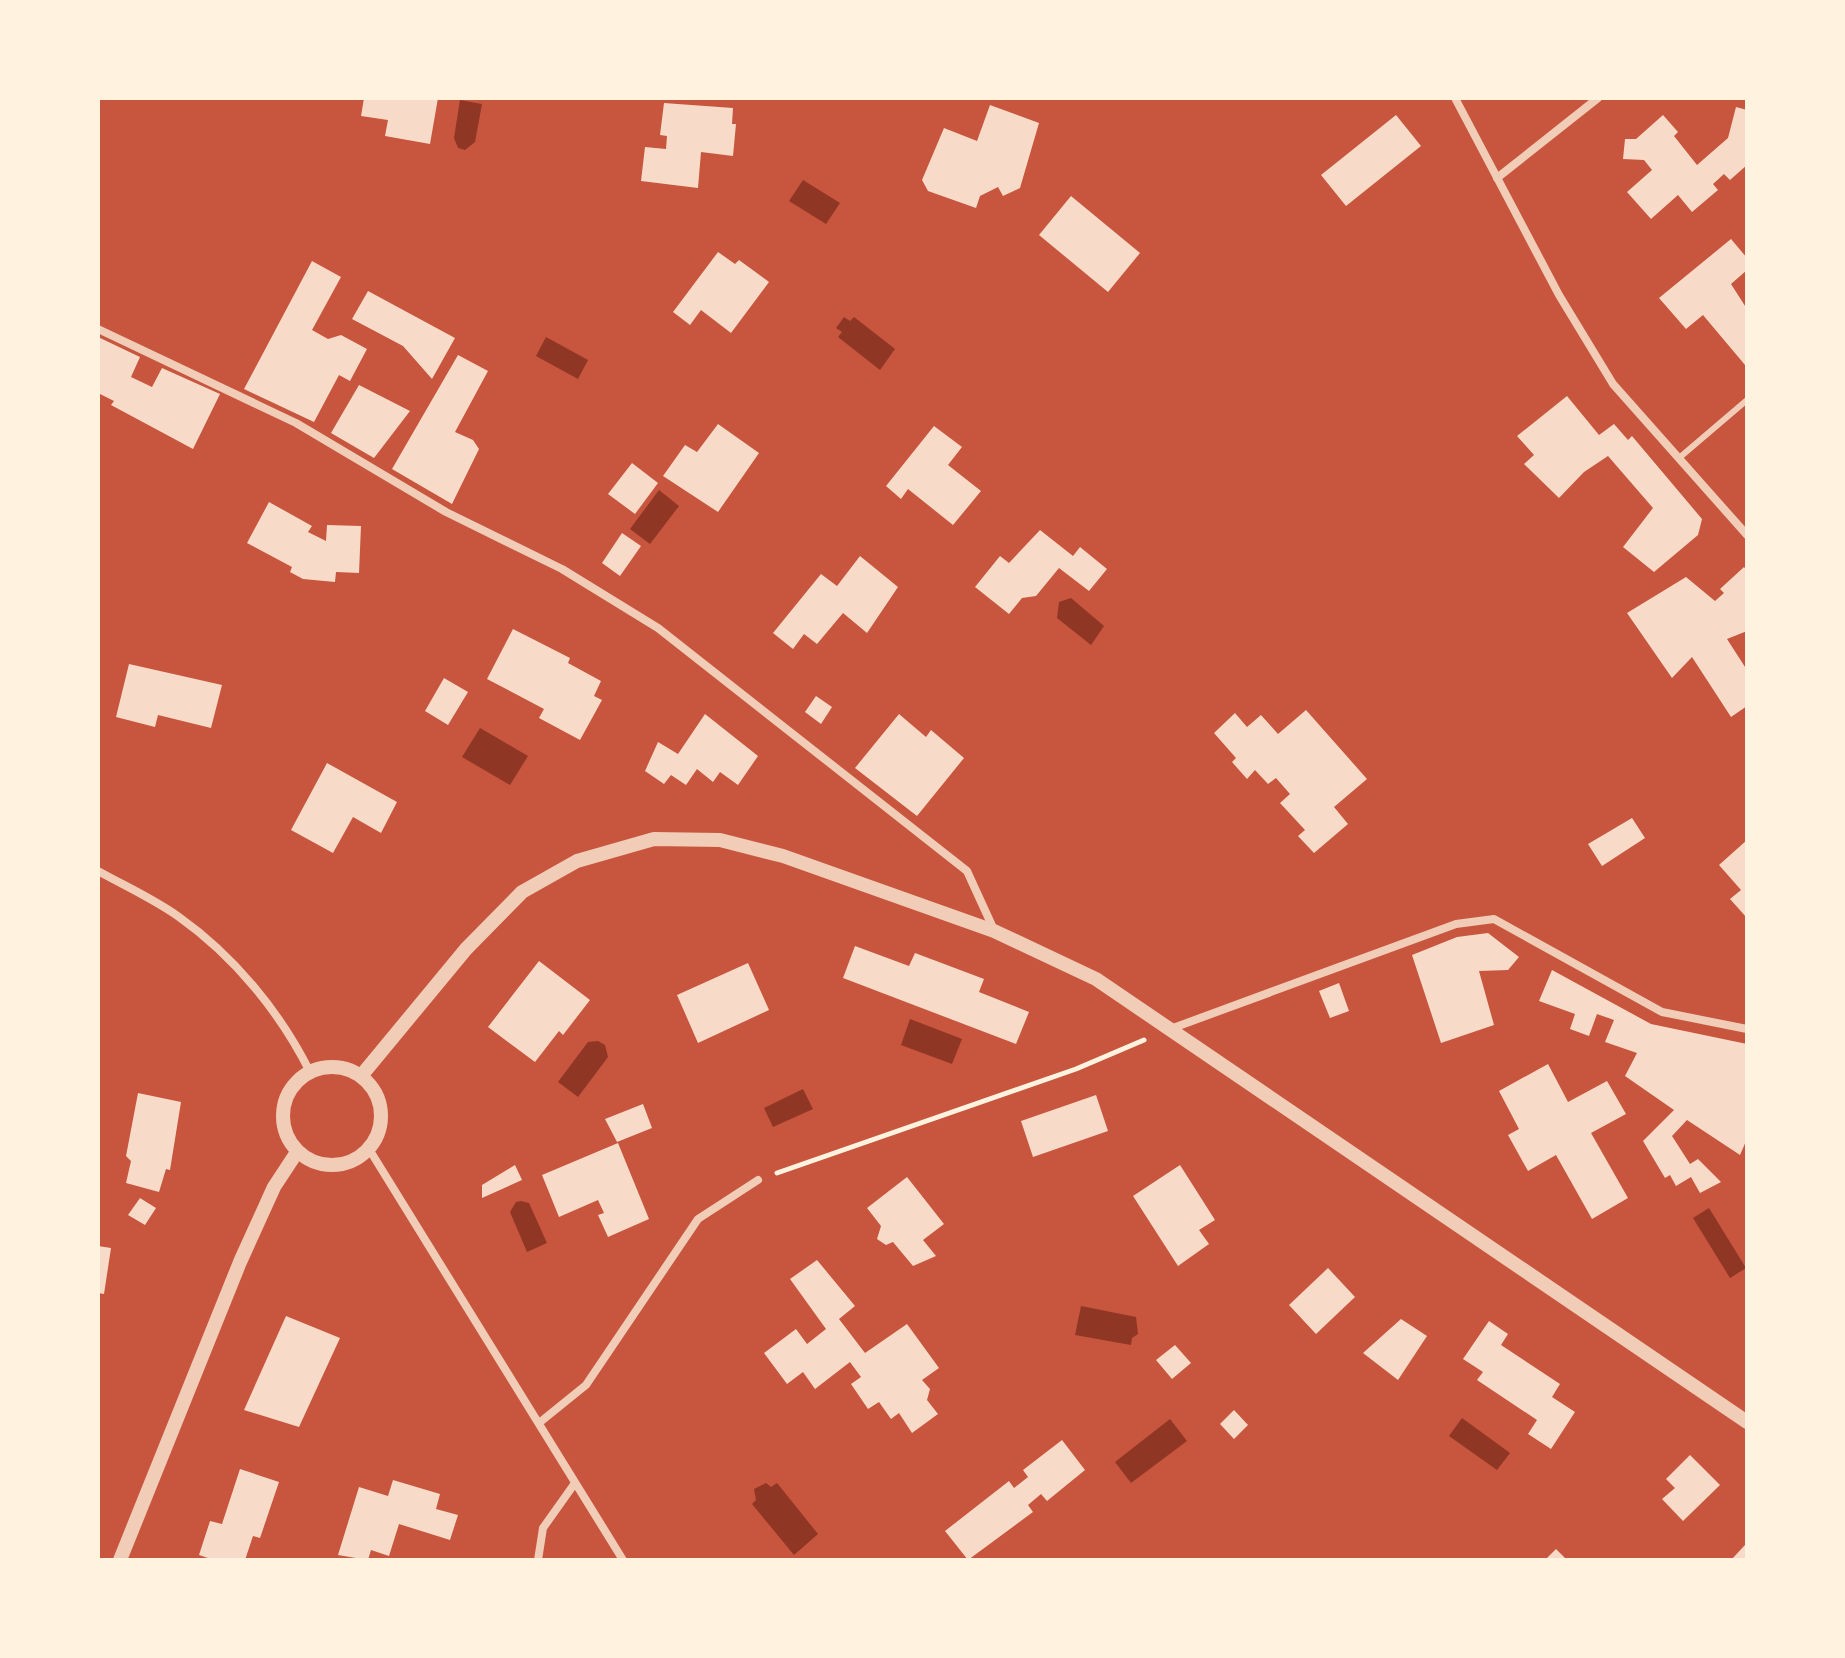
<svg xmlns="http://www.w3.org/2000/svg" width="1845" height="1658" viewBox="0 0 1845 1658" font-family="'PT Sans',sans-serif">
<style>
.water{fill:#8f3625}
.building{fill:#f7dbc8}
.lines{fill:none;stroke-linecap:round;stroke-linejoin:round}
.path{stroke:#fff3e0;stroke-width:5}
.service{stroke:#f1ccb7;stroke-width:6}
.minor{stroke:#f1ccb7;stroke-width:8}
.tertiary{stroke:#f1ccb7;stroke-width:14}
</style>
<rect width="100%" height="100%" fill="#c8553d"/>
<g class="water">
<polygon points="460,100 482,104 475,142 465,150 458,148 454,138"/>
<polygon points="803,180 840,203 826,224 789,201"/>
<polygon points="844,317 850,321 854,317 895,349 880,370 838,337 842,332 836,328"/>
<polygon points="546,337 588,360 578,379 536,356"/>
<polygon points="659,490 679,506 650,544 630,529"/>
<polygon points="1071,598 1104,626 1091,645 1057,618 1059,602"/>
<polygon points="480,728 528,756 510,785 462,757"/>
<polygon points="910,1019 962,1039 952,1064 901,1045"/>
<polygon points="598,1041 605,1045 608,1057 578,1097 558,1082 588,1042"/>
<polygon points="803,1089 813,1109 773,1127 764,1108"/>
<polygon points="521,1201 529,1203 547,1243 527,1252 510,1212 516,1202"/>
<polygon points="1709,1208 1746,1268 1730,1278 1693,1218"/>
<polygon points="1081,1306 1136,1317 1138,1334 1132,1338 1131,1345 1075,1335"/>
<polygon points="1462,1418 1510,1453 1497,1470 1449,1436"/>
<polygon points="1170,1419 1187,1441 1131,1483 1115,1462"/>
<polygon points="766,1483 771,1487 777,1483 818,1534 794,1555 752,1504 756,1500 754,1489"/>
</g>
<g class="building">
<polygon points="364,98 438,98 430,144 385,136 388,120 361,116"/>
<polygon points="664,103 733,108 732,124 736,124 733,156 701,152 698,188 641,181 645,147 666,149 667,136 660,135"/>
<polygon points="990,105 1039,123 1020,188 1003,196 998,187 980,196 976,208 928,191 922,180 944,128 977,141"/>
<polygon points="1736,107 1747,110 1747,165 1730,180 1724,174 1713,184 1718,190 1692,212 1678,195 1651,219 1627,192 1652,170 1644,160 1623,159 1625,139 1636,139 1663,115 1678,132 1674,136 1697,165 1728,138"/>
<polygon points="1396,115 1421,146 1346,206 1321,175"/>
<polygon points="1071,196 1140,253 1108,292 1039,235"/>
<polygon points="1731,239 1747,258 1747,270 1731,284 1747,309 1745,365 1703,315 1686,329 1659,298"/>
<polygon points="718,252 735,264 739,260 769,282 731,333 701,310 690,325 673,312"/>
<polygon points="312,261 341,277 312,330 328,339 341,335 367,349 350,381 339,375 314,422 244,389"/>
<polygon points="368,291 455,338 432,379 403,346 352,319"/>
<polygon points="98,337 140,357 131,377 152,387 162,368 220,394 193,449 111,405 114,401 98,393"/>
<polygon points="458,355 488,371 455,432 473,440 479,449 452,504 392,469"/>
<polygon points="359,385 410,411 374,458 331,433"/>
<polygon points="1567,396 1599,435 1614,424 1628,440 1632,436 1702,519 1698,535 1654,572 1623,547 1653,508 1608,456 1584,472 1559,498 1524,464 1534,455 1517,436"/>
<polygon points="718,424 759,453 718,512 663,476 685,445 697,452"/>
<polygon points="934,426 962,447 948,465 981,491 953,525 908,489 901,499 886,486"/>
<polygon points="632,463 658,483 635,514 608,494"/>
<polygon points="269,502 312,526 308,532 326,541 327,525 361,526 359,573 336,572 335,582 303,579 290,572 292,567 247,543"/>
<polygon points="1040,530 1073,556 1080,547 1107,569 1089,591 1059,568 1036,596 1022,598 1009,614 975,587 1000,556 1009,563"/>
<polygon points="622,533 641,546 620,576 602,563"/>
<polygon points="860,556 898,587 867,633 843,613 817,644 804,634 793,649 773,633 821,574 837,586"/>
<polygon points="1744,567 1747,571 1747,631 1727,639 1747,670 1747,706 1731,717 1692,657 1672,678 1627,613 1686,577 1715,601 1724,593 1720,589"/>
<polygon points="513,629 570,658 568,663 601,681 594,696 602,700 580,740 539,718 544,709 487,679"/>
<polygon points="129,664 222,685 211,728 158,715 155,727 116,717"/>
<polygon points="444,678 468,692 448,725 425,711"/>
<polygon points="816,696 832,707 821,724 805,712"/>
<polygon points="1306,710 1367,779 1334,807 1348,824 1314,853 1298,836 1305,830 1280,803 1290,794 1276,778 1268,784 1255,770 1247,779 1232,762 1236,758 1214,733 1235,713 1247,727 1261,715 1278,734"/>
<polygon points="705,714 758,756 738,785 720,772 713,782 697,769 686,785 671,775 664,784 645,771 658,742 678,754"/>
<polygon points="899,714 926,737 931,730 964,758 917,816 855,768"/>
<polygon points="327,763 397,802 381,833 353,817 333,853 291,830"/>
<polygon points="1632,818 1645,838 1602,866 1588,844"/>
<polygon points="1747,840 1747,918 1730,899 1741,890 1719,865"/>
<polygon points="1488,933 1519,957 1508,970 1479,971 1494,1025 1441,1043 1412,955 1457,937"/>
<polygon points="855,946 909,966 915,953 984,979 979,992 1029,1012 1016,1044 843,978"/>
<polygon points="539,961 590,1000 563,1035 559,1031 535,1062 488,1027"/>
<polygon points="748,963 769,1010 698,1043 677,995"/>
<polygon points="1552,970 1651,1024 1747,1044 1747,1139 1740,1155 1687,1120 1672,1136 1690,1164 1698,1159 1721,1182 1700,1193 1691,1177 1676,1186 1670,1175 1665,1178 1643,1141 1674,1110 1625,1076 1637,1053 1605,1042 1614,1020 1597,1014 1589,1036 1570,1029 1575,1014 1539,1001"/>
<polygon points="1339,983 1349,1011 1330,1018 1319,991"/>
<polygon points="1548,1064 1568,1102 1607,1081 1626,1114 1591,1133 1628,1198 1592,1219 1556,1155 1528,1171 1508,1135 1519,1129 1499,1091"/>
<polygon points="138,1093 181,1102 170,1170 166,1169 159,1192 126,1183 131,1161 126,1156"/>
<polygon points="1096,1095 1108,1131 1033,1157 1021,1121"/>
<polygon points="643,1104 652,1128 617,1142 605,1119"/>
<polygon points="618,1143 649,1219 608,1237 598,1215 604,1213 598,1200 559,1217 542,1175"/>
<polygon points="515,1165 522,1180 482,1198 482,1185"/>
<polygon points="1180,1165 1215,1220 1199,1230 1209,1244 1178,1266 1133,1196"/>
<polygon points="907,1177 944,1224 923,1240 936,1256 913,1266 893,1242 886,1245 877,1239 881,1226 867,1208"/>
<polygon points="140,1198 156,1208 145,1225 128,1215"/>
<polygon points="98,1246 111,1248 104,1294 98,1293"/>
<polygon points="817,1260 855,1306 839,1319 865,1353 907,1324 939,1368 922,1380 930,1389 927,1400 938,1414 912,1433 899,1413 891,1419 879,1402 868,1409 851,1384 861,1377 850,1362 815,1389 803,1372 787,1384 764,1353 796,1329 807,1344 826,1329 790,1279"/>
<polygon points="1328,1268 1355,1297 1316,1334 1289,1305"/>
<polygon points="286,1316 340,1338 299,1427 244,1410"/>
<polygon points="1401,1319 1427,1336 1398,1380 1363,1353"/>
<polygon points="1489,1321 1508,1334 1501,1345 1560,1384 1552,1397 1575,1412 1551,1449 1528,1434 1537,1420 1477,1380 1483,1372 1463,1359"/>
<polygon points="1175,1345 1191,1363 1172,1379 1156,1360"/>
<polygon points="1234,1410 1248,1425 1234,1439 1220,1424"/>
<polygon points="1062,1440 1085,1470 1047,1501 1041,1494 1028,1505 1033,1512 968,1560 945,1531 1009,1481 1014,1488 1028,1477 1023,1470"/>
<polygon points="1690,1455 1720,1485 1683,1521 1662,1499 1675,1488 1666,1479"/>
<polygon points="240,1469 279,1482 260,1538 253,1536 245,1560 214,1560 199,1555 210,1521 222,1524"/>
<polygon points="393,1480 440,1494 436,1509 458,1515 450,1540 399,1524 389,1556 371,1550 368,1560 338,1555 359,1487 388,1496"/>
<polygon points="1745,1545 1747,1560 1731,1560"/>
<polygon points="1556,1549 1567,1560 1545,1560"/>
</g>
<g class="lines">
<polyline class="path" points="777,1173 1076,1069 1144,1040"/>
<polyline class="service" points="1679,458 1747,400"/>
<g class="minor">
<polyline points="1455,98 1559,295 1613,384 1747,535"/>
<polyline points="1497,178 1598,98"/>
<polyline points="98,329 296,423 446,512 562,569 658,628 967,871 994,930"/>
<path d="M98,871C125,886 154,899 179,917C234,956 280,1012 310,1072"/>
<polyline points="1173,1028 1456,924 1494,919 1662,1012 1747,1029"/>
<polyline points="369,1149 623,1560"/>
<polyline points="539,1423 586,1385 698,1219 758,1180"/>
<polyline points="538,1560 543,1528 575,1483"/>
</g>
<g class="tertiary">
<circle cx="332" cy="1116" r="49"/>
<polyline points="361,1076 466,949 522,892 577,861 654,839 720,840 783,856 994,931 1096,979 1747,1422"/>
<polyline points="120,1560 240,1262 274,1187 297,1152"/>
</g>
</g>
<rect width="1845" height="1658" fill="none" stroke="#fff3e0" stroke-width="200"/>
</svg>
